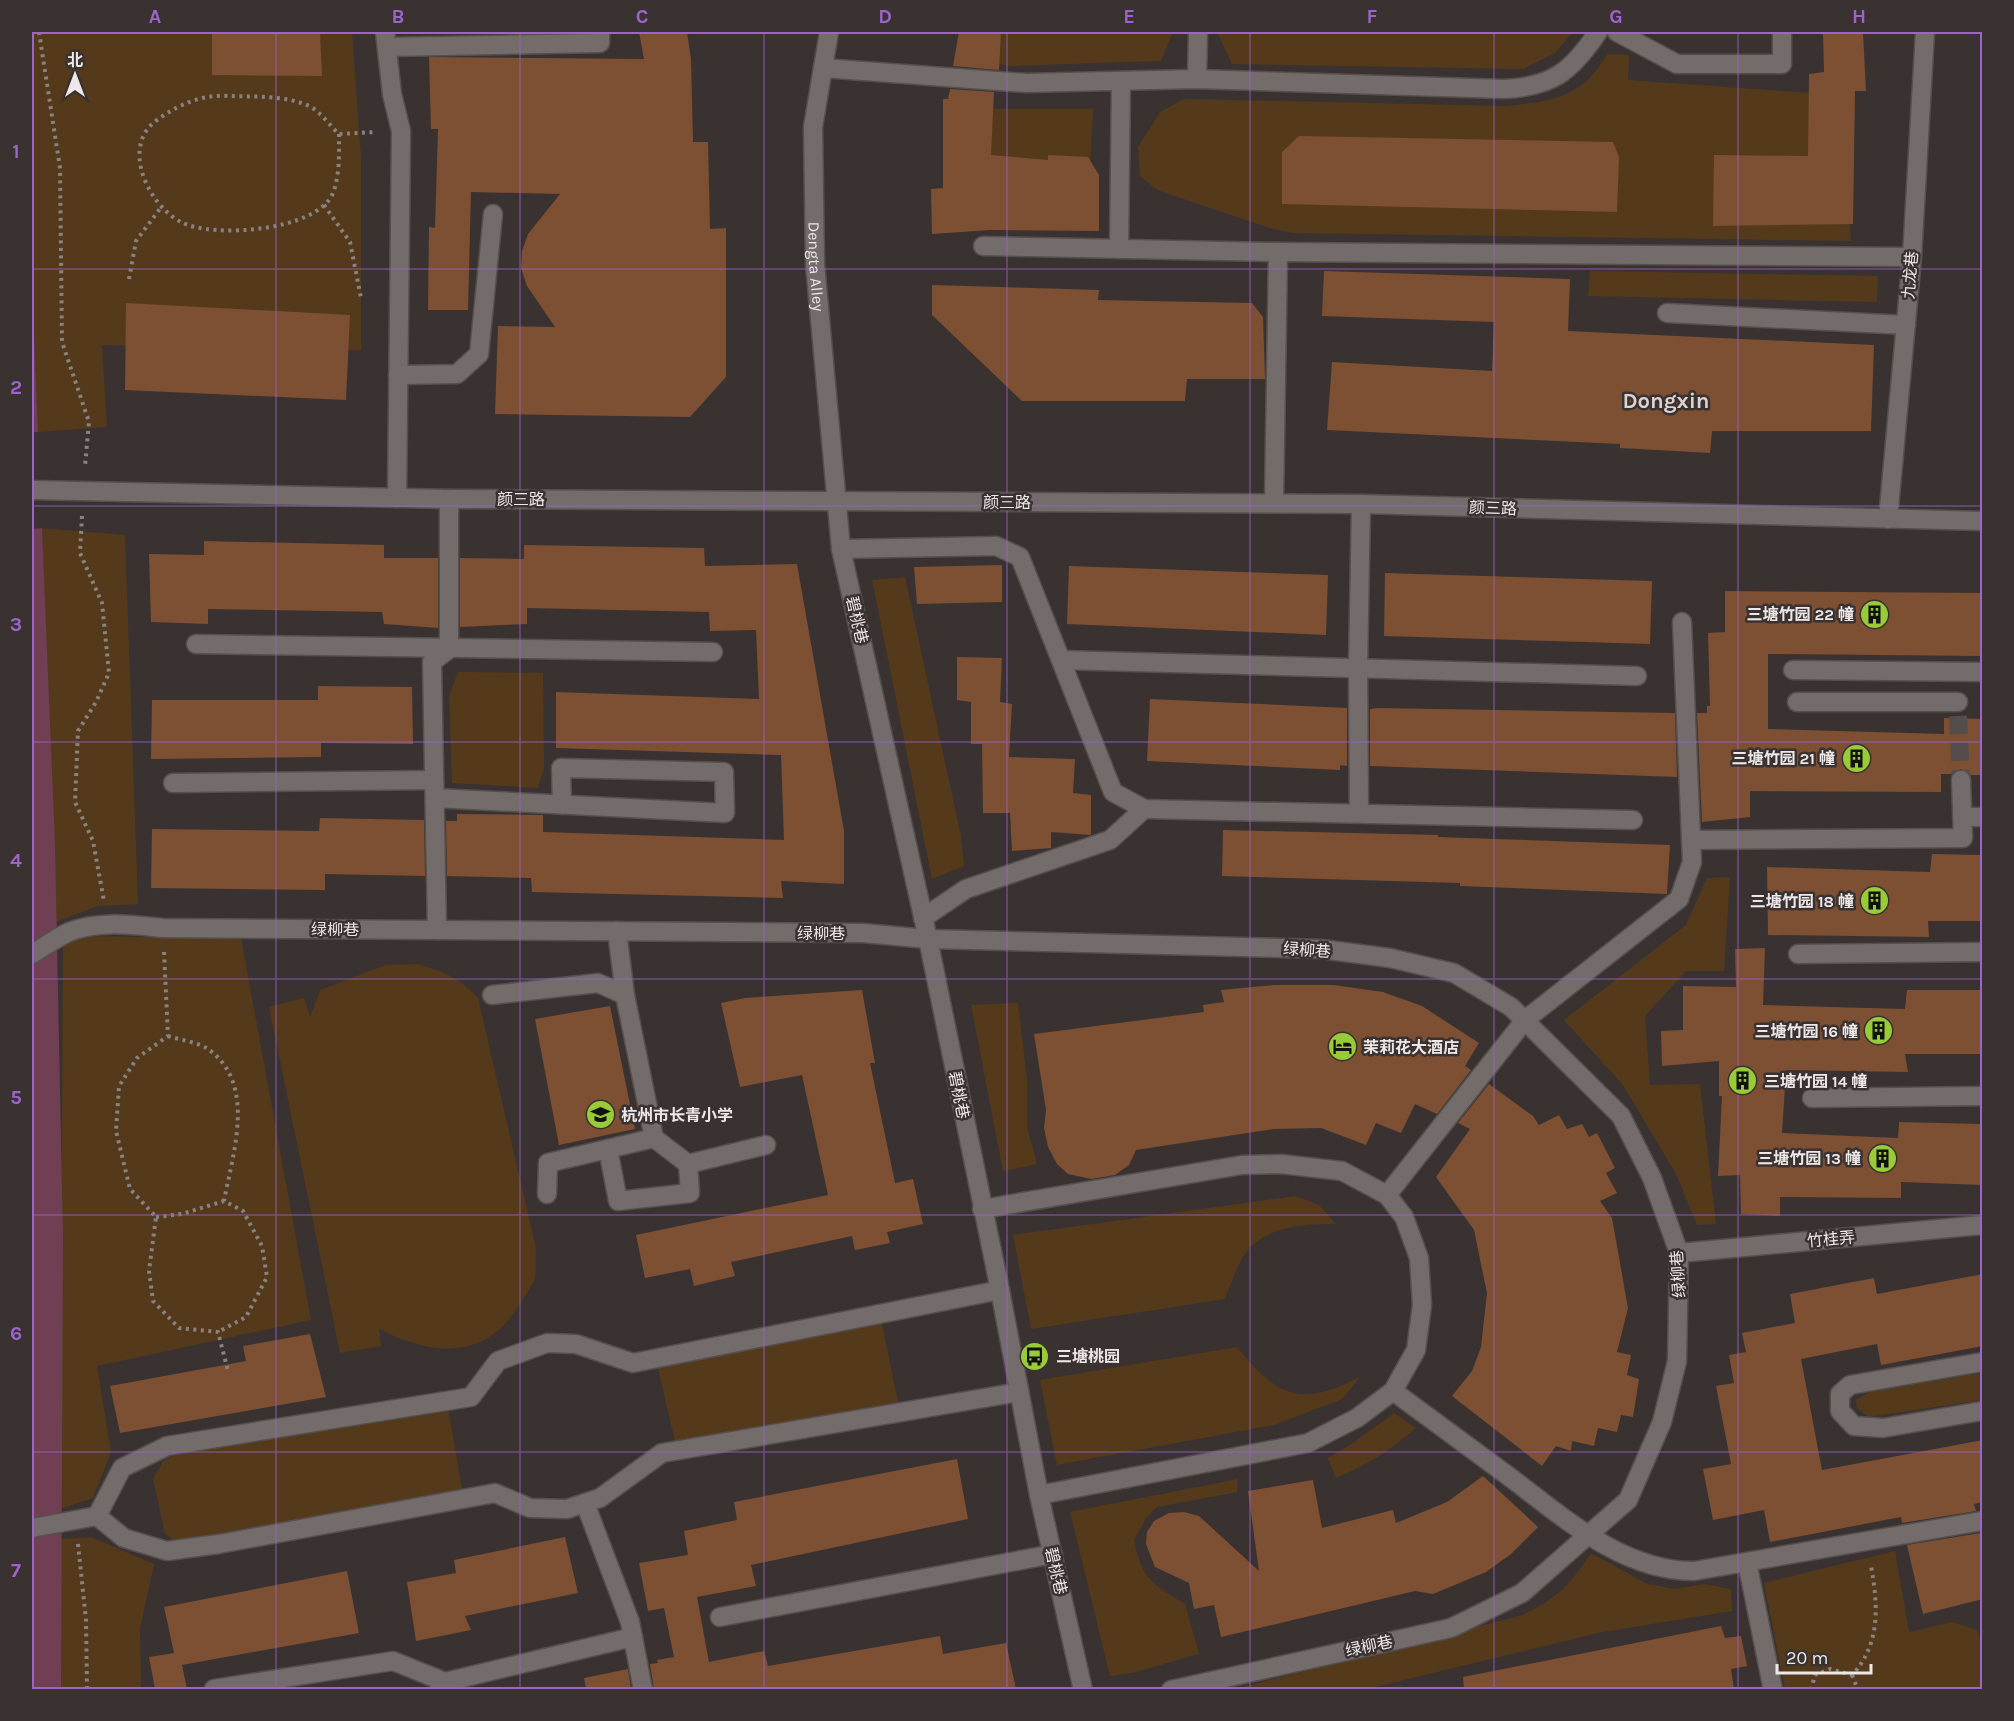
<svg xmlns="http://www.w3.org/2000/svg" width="2014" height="1721" viewBox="0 0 2014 1721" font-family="Karla,'Noto Sans SC',sans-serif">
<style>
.green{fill:#543a1b}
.water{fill:#703f54}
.building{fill:#7d4f33}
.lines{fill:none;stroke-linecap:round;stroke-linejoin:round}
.minor-tunnel{stroke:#544d4c;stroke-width:18;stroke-dasharray:18 9;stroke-linecap:butt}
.minor-casing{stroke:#55504f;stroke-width:21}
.path{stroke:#888281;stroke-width:4;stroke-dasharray:3 4.5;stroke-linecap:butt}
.minor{stroke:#736c6a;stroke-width:18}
.grid{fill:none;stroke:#9d64cb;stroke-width:1.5;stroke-opacity:0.55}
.labels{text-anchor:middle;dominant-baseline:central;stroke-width:5;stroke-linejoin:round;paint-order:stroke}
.street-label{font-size:16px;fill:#ede8e7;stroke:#393231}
.poi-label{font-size:16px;font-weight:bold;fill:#ede8e7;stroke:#393231;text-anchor:end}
.district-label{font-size:22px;font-weight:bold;fill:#dcd3d1;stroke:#393231}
.neatline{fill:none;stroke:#9d64cb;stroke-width:2}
.grid-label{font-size:20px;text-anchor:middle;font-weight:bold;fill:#9d64cb}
</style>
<rect width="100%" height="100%" fill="#393231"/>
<g class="green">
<polygon points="32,32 352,32 361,157 361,350 102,345 107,427 38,432 32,282"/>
<polygon points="992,32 1173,32 1161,61 1007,66 986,59"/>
<polygon points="1217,32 1573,32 1555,53 1523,69 1232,64"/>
<path d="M1607,54L1629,55L1628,80L1838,95L1851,241L1294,233L1269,228L1157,190L1140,176L1138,147L1160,112L1184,99L1506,106C1552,101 1583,98 1607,54Z"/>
<polygon points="967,109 1093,109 1088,207 975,208"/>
<polygon points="1590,271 1878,276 1877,302 1588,296"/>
<polygon points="42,528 125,535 138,904 98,906 56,922"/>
<polygon points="905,577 961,836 964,866 932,879 872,580"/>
<polygon points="458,672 543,673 544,768 538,788 452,783 449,696"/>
<polygon points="1730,877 1724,971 1686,971 1645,1016 1650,1085 1700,1084 1716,1224 1697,1225 1676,1174 1623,1085 1564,1020 1686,925 1707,878"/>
<polygon points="73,936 241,938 311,1320 97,1366 111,1452 93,1498 60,1509 63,947"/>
<path d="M418,964C443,971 460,978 478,998L536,1248C535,1258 537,1272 534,1281C531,1287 526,1294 522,1301C487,1361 435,1357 379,1329L381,1346L340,1353L269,1007L304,998L310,1017L320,990L386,965Z"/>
<polygon points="1018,1003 1027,1080 1027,1127 1037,1164 1003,1171 971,1005"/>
<path d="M1295,1196L1319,1205L1336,1224C1301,1224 1260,1226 1241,1260C1235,1272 1230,1286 1225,1299L1031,1329L1013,1235Z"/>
<polygon points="880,1314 900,1412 677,1450 656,1360"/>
<path d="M1237,1347C1278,1398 1302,1408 1361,1376L1342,1399L1274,1425L1057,1465L1040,1380Z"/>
<polygon points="1982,1373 1982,1400 1869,1417 1857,1408 1856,1400 1869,1392"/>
<polygon points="447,1402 464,1499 182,1549 165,1533 153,1479 163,1461 194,1442"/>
<path d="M1394,1413L1416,1428C1391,1450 1367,1465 1336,1478L1328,1458L1353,1443Z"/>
<path d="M1238,1479L1237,1492L1157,1507L1146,1518L1134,1540C1141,1578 1153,1585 1185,1604L1199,1654L1132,1673L1110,1676L1070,1512Z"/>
<polygon points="91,1537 154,1564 140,1629 141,1689 61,1689 60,1539"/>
<polygon points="1895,1551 1909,1632 1953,1622 1977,1630 1982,1645 1982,1689 1785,1689 1764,1583"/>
<path d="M1591,1553L1647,1584L1675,1589L1704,1584L1731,1589L1732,1611L1603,1632L1367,1689L1231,1690L1523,1615C1561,1595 1567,1588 1591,1553Z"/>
</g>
<g class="water">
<polygon points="32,282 38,432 32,432"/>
<polygon points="42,528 55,846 63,1237 61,1689 32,1690 32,529"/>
</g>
<g class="building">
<polygon points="212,32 320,32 322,76 212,75"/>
<polygon points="639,32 687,32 691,59 693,142 708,142 710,229 726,228 726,377 690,417 495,414 498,326 555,327 527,286 521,268 522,251 528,234 560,194 471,192 468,310 428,310 429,227 435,228 438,129 431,129 429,57 644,59"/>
<polygon points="959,32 1001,32 999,70 953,66"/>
<polygon points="1823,32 1863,32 1866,91 1855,91 1853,224 1713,226 1714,155 1808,156 1809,74 1824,72"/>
<polygon points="950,89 994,92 991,155 1048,160 1048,155 1088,157 1099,175 1099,231 990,230 932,234 931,189 943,188 943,99 948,99"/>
<polygon points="1299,136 1613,142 1619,157 1617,212 1282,204 1282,152"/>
<polygon points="1324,271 1570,279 1568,331 1874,345 1871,431 1712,431 1710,453 1620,448 1620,444 1327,430 1332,362 1492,371 1494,322 1322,316"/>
<polygon points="932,285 1099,290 1098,300 1252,303 1263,317 1265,379 1187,379 1185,401 1022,401 932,315"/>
<polygon points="126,303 350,315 346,400 125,390"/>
<polygon points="204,541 384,545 384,558 438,558 438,628 384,624 382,612 208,609 208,624 151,622 149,554 204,555"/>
<polygon points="524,545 704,548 705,566 797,564 844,831 844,884 781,881 783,898 532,892 531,878 447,876 446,821 457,821 457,814 543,815 543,832 784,840 781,755 556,748 556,692 759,699 756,630 710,631 709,612 527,608 527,624 460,627 460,558 524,559"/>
<polygon points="1002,565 1002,602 917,604 914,567"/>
<polygon points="1069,566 1328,575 1326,635 1067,624"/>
<polygon points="1385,573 1652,581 1650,644 1384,636"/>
<polygon points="1725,591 1983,593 1983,656 1768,654 1768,729 1944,734 1944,718 1983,719 1983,775 1971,775 1961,769 1951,774 1941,774 1941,792 1750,791 1750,817 1702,822 1697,713 1707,713 1707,706 1710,706 1708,633 1725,632"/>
<polygon points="957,657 1002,658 1000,702 1012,704 1009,757 1075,759 1073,793 1091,795 1091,835 1051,832 1051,848 1012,851 1010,813 983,813 982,744 971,744 971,702 957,700"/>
<polygon points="318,686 412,687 413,744 321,743 321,757 151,759 152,700 318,700"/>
<polygon points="1150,699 1347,708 1347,766 1340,765 1340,770 1147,761"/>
<polygon points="1378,708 1675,713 1677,777 1370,766 1370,709"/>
<polygon points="320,818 424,820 425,876 325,874 325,890 151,888 152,829 319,831"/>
<polygon points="1223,830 1438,835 1438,837 1670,845 1667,894 1460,886 1460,883 1222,876"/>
<polygon points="1932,854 1981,855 1983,921 1928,921 1929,937 1768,935 1767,867 1930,872"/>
<polygon points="1765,948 1763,1005 1905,1009 1907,990 1983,990 1983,1054 1905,1054 1908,1072 1786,1070 1782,1133 1898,1138 1899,1122 1983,1124 1983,1185 1901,1182 1901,1198 1780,1197 1780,1216 1741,1214 1740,1175 1718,1176 1722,1096 1719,1096 1719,1061 1662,1066 1661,1031 1683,1030 1683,986 1736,987 1735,949"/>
<polygon points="1274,985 1334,985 1383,992 1422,1006 1479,1043 1465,1066 1471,1070 1437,1114 1415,1104 1401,1133 1376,1123 1366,1145 1321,1128 1274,1129 1136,1150 1129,1165 1115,1175 1091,1179 1068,1174 1057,1164 1048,1147 1044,1128 1046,1110 1034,1034 1204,1012 1203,1005 1224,1002 1221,990"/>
<polygon points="862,990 875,1063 870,1063 895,1183 913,1179 923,1224 887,1232 890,1243 855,1250 852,1236 731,1262 735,1276 694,1286 690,1269 645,1278 636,1235 828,1195 802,1075 740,1087 721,1003 745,998"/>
<polygon points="610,1006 635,1129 559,1145 535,1019"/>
<polygon points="1489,1084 1533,1116 1539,1125 1559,1115 1567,1129 1582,1124 1589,1137 1597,1133 1615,1168 1606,1173 1617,1193 1600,1201 1612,1218 1628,1308 1617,1352 1631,1355 1627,1375 1639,1379 1633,1417 1621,1415 1617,1432 1598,1428 1594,1446 1572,1441 1571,1451 1556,1446 1542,1466 1452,1396 1472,1371 1481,1347 1487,1293 1474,1230 1436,1177 1470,1129 1458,1123"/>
<polygon points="1983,1274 1983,1346 1881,1365 1877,1344 1801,1359 1822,1470 1983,1440 1983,1502 1974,1504 1976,1511 1902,1523 1901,1517 1770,1542 1764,1510 1713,1520 1703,1469 1731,1464 1716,1386 1734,1383 1729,1355 1746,1352 1742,1333 1795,1323 1790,1294 1874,1278 1877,1294"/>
<polygon points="310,1334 326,1397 120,1433 110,1386 246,1361 243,1346"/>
<polygon points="957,1459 968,1519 751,1565 756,1586 697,1597 709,1662 764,1651 768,1666 940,1636 943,1654 1006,1643 1016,1689 654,1689 650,1664 658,1663 657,1660 674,1657 664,1608 648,1611 639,1563 688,1555 684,1531 737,1520 734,1502"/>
<polygon points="1483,1476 1538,1527 1511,1554 1486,1572 1433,1594 1415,1591 1221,1637 1214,1605 1194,1609 1189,1583 1155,1567 1146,1544 1147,1532 1154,1521 1169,1513 1184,1512 1199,1516 1259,1571 1248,1491 1313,1480 1322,1528 1393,1510 1396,1523 1447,1502"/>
<polygon points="1980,1533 1983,1547 1983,1599 1923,1614 1907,1545"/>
<polygon points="565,1537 578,1593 465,1616 471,1630 416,1641 407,1582 456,1573 454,1560"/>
<polygon points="347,1571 359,1633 182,1665 187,1689 155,1689 149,1657 174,1653 164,1607"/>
<polygon points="1721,1626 1725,1638 1741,1636 1747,1666 1731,1669 1734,1689 1464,1689 1463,1677"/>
<polygon points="628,1669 631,1689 586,1689 584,1678"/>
</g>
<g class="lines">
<polyline class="minor-tunnel" points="1958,716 1961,780"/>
<defs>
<g id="minor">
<polyline points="385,32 392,94 401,131 397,498"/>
<path id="s1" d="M829,32L813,127L815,264L841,549L928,939L1000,1290L1039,1495L1083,1690"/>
<polyline points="1617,32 1677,64 1782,64 1782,32"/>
<polyline points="387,47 600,43 600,32"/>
<path d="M823,68L1026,83L1197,79L1503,89C1552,87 1571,72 1598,32"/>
<polyline points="1197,79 1198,32"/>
<polyline points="983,246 1278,252 1912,257"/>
<polyline points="1119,249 1121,81"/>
<polyline points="1667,313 1906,325"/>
<polyline points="398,375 457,374 479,354 493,214"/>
<polyline points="32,490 449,499 1361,504 1982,521"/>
<polyline points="1274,503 1278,252"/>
<polyline points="1888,519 1912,257 1925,32"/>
<polyline points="841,549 996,546 1020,557 1113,792 1144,809 1633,820"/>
<polyline points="196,644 713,652"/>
<polyline points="1061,660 1637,676"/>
<polyline points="1793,670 1982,672"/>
<polyline points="1797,702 1958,702"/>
<polyline points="173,783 434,780"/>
<polyline points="435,798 725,813 724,772 561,768 562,805"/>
<polyline points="1359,813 1358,668 1361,504"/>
<polyline points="1963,817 1982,817"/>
<polyline points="1691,840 1963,838 1961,780"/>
<polyline points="923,918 966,889 1110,840 1144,809"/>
<polyline points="437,930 432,662 449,649 449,499"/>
<polyline points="617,931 625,995 654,1138 688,1164 766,1145"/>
<path d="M32,954C44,947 56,938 69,932C98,920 133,925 163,928L863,933L928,939L1321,949L1390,958L1454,973L1511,1007L1621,1116L1652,1178L1679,1253L1677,1361L1662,1422L1628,1500L1522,1593L1451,1628L1171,1690"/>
<polyline points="1798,954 1982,952"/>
<polyline points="492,995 598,983 625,995"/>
<polyline points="1812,1098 1982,1096"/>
<polyline points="608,1149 618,1201 690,1193 688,1164"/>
<polyline points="547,1194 548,1163 654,1138"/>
<polyline points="1387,1195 1525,1020 1679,899 1692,862 1682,622"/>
<polyline points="982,1209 1242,1165 1281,1164 1342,1171 1387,1195 1404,1217 1419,1258 1422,1305 1416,1350 1393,1391 1357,1418 1308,1443 1039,1495"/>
<polyline points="1679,1253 1982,1225"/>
<polyline points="1982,1362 1850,1385 1840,1394 1840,1411 1854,1426 1883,1428 1982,1411"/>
<path d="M1393,1391C1431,1419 1469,1447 1507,1475C1562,1516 1621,1571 1694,1571L1982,1521"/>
<polyline points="585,1503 630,1622 643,1690"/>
<polyline points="97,1516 124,1538 167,1551 219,1544 495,1493 530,1508 567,1509 600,1498 662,1453 1019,1392"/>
<polyline points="32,1528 97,1516 122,1468 167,1446 471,1397 498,1361 547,1343 576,1344 633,1363 1000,1290"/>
<polyline points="1747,1562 1773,1690"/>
<polyline points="720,1617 1053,1554"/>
<polyline points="214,1689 393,1661 445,1682"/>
<polyline points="439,1690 445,1682 633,1637"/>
</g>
</defs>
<use href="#minor" class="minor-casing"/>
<g class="path">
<polyline points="39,32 60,168 62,342 89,422 85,466"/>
<path d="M339,134C339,153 340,175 333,193C318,231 212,239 181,222C148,205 120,146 157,120C178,105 201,94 228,96C255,97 284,95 309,106C320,111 330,126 339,134L376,132"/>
<polyline points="324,205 350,242 361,298"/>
<polyline points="129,279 136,241 162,206"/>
<polyline points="82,516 80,553 102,603 109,673 96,702 78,731 75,802 93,841 104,901"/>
<polyline points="164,952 168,1036 137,1058 119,1086 116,1131 130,1189 156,1217 149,1271 153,1301 179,1328 218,1332 228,1371"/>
<path d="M168,1036C180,1040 198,1042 208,1049C257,1084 233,1152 224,1201L243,1211L262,1246L267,1277L246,1317L218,1332"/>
<polyline points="156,1217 182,1214 224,1201"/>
<polyline points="78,1544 86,1620 87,1690"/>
<polyline points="1852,1675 1858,1690"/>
<path d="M1811,1690L1815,1675L1830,1669L1852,1675C1881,1644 1878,1605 1871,1566"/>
</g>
<use href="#minor" class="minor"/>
</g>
<path class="grid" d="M276,32V1690M520,32V1690M764,32V1690M1007,32V1690M1250,32V1690M1494,32V1690M1738,32V1690M32,269H1982M32,506H1982M32,742H1982M32,979H1982M32,1215H1982M32,1452H1982"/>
<defs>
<symbol id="building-disc" viewBox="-11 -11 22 22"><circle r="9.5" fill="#98cb37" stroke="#393231"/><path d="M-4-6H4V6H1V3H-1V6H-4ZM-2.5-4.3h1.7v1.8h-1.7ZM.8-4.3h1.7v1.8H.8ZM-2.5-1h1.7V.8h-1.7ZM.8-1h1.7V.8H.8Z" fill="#111"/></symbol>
<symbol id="hotel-disc" viewBox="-11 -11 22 22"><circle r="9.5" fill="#98cb37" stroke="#393231"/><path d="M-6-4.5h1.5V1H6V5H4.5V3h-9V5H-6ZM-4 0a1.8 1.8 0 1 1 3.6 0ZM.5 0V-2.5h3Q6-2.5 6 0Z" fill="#111"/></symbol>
<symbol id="school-disc" viewBox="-11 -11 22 22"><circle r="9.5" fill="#98cb37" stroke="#393231"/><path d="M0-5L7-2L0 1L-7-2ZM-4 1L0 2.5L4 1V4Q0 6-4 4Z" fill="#111"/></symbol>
<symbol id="bus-disc" viewBox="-11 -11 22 22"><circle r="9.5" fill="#98cb37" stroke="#393231"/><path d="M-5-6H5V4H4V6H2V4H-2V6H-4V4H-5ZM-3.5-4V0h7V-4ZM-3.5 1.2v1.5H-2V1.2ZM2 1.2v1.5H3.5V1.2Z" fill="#111"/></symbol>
</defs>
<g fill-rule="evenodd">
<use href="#building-disc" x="1858" y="598" width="33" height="33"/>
<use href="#building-disc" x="1840" y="742" width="33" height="33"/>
<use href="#building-disc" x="1858" y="884" width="33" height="33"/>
<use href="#building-disc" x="1862" y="1014" width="33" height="33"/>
<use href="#hotel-disc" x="1326" y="1030" width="33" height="33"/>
<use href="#building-disc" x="1726" y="1064" width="33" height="33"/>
<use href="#school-disc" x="584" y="1098" width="33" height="33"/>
<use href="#building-disc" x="1866" y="1142" width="33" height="33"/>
<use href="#bus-disc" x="1018" y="1340" width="33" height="33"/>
</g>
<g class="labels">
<g class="street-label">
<text stroke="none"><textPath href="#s1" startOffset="236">Dengta Alley</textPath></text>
<text transform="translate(1910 275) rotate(-85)">九龙巷</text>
<text x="521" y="499">颜三路</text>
<text x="1007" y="502">颜三路</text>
<text transform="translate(1493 508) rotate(2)">颜三路</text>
<text transform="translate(857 620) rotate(77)">碧桃巷</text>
<text x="335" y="929">绿柳巷</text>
<text x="821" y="933">绿柳巷</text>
<text transform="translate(1307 950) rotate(4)">绿柳巷</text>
<text transform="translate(959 1095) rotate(79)">碧桃巷</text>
<text transform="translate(1831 1239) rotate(-5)">竹桂弄</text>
<text transform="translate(1678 1274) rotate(-94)">绿柳巷</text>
<text transform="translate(1056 1571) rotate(77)">碧桃巷</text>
<text transform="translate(1369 1646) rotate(-12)">绿柳巷</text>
</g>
<g class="poi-label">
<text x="1854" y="614">三塘竹园 22 幢</text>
<text x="1835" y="758">三塘竹园 21 幢</text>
<text x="1854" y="901">三塘竹园 18 幢</text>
<text x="1858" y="1031">三塘竹园 16 幢</text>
<text x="1363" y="1047" text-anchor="start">茉莉花大酒店</text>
<text x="1764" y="1081" text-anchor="start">三塘竹园 14 幢</text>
<text x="621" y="1115" text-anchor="start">杭州市长青小学</text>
<text x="1861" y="1158">三塘竹园 13 幢</text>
<text x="1056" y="1356" text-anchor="start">三塘桃园</text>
</g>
<g class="district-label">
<text x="1666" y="401">Dongxin</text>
</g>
</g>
<rect width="2014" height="1721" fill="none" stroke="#393231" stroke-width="66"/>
<g transform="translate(75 75)" stroke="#393231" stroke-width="4.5" paint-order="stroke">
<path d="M0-4.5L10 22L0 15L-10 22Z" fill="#ede8e7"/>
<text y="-9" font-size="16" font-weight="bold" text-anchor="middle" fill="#ede8e7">北</text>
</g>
<path d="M1777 1664v9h94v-9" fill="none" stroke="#ede8e7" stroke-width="3"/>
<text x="1786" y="1664" font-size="18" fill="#ede8e7" stroke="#393231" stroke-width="4.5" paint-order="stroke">20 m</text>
<rect x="33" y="33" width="1948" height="1655" class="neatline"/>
<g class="grid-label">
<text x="155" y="23">A</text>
<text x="398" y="23">B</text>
<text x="642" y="23">C</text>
<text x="885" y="23">D</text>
<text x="1129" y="23">E</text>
<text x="1372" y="23">F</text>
<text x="1616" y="23">G</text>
<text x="1859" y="23">H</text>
<text x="16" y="158">1</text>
<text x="16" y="394">2</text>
<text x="16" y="631">3</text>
<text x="16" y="867">4</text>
<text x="16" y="1104">5</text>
<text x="16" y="1340">6</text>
<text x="16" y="1577">7</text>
</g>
</svg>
